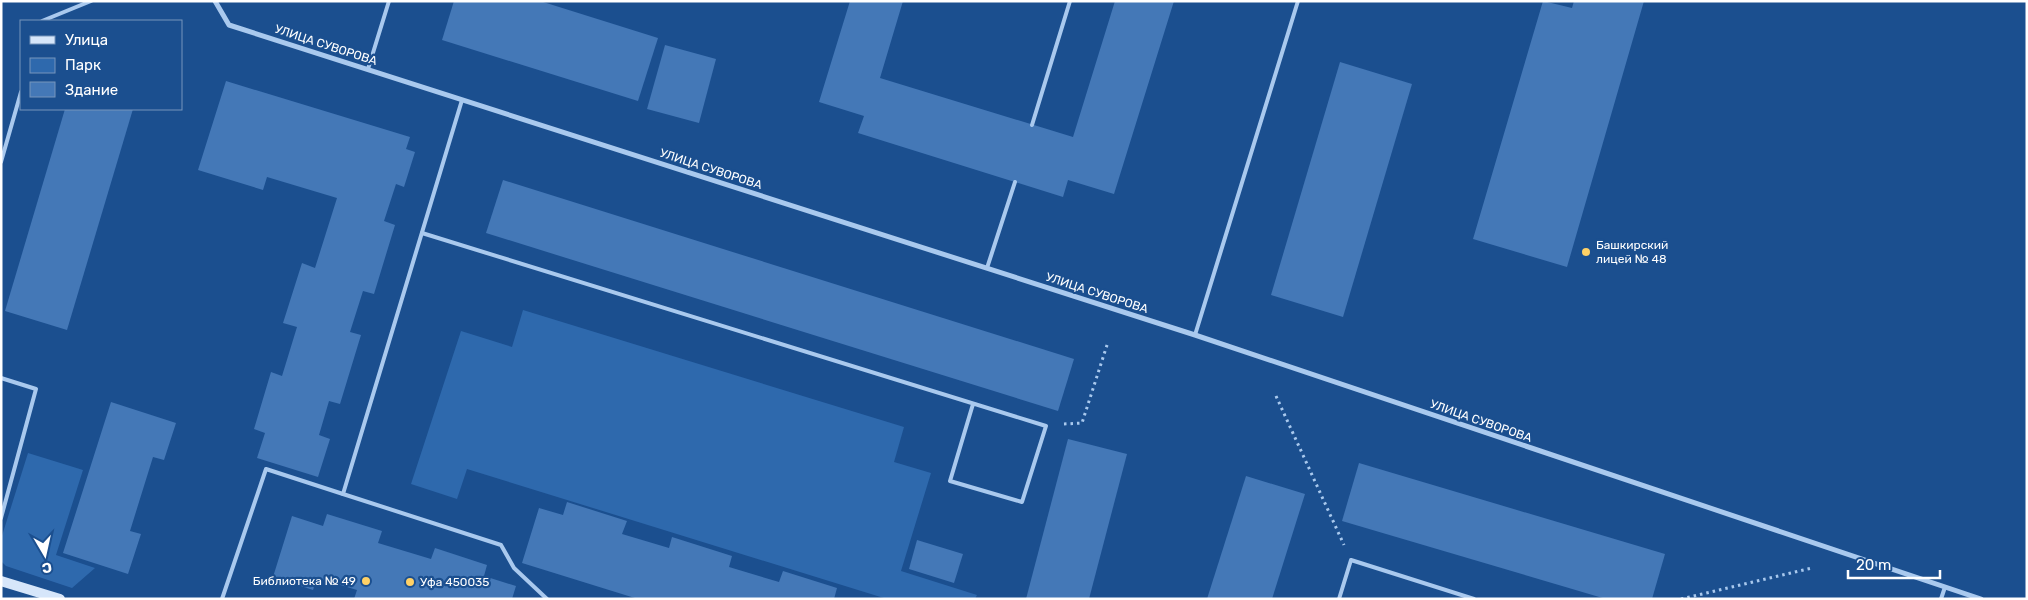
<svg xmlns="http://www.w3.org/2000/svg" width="2028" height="600" viewBox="0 0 2028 600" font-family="Rubik,sans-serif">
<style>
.green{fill:#2e69ad}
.building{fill:#4478b7}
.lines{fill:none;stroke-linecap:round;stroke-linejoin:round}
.path{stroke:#a9c9ee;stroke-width:3;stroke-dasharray:2.5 4;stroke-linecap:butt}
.lane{stroke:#a9c9ee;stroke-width:4}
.street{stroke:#a9c9ee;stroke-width:5}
.secondary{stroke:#d6e6fa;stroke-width:10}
.poi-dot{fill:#ffd166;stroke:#1b4f8f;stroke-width:2}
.labels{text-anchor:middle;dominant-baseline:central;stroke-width:4.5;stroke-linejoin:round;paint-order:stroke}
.street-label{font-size:12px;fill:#fff;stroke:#1b4f8f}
.poi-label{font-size:12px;fill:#fff;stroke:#1b4f8f;text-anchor:start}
</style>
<rect width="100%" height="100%" fill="#1b4f8f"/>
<g class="green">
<polygon points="523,310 904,427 894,462 931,473 901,571 977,595 975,599 887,599 467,469 457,499 411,484 461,331 512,347"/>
<polygon points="28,453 83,470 56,555 95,568 72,588 6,566 1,561 1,539"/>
</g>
<g class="building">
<polygon points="454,1 540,1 658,38 638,101 442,40"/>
<polygon points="850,1 903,1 880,78 1073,137 1115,1 1174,1 1114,194 1068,180 1063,197 858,133 864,116 819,102"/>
<polygon points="1543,1 1572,8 1574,1 1644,1 1567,267 1473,239"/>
<polygon points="665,45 716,59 699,123 647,109"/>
<polygon points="1340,62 1412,84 1343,317 1271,295"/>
<polygon points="226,81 410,137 406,149 415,152 404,187 396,184 384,221 395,225 374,294 363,291 350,332 361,335 340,404 329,401 319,435 330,439 318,477 257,458 265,433 254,429 271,372 282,376 297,327 283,323 302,263 315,268 337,198 267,177 263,190 198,170"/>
<polygon points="65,109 133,109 67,330 5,311"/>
<polygon points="503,180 1074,359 1058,411 486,233"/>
<polygon points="111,402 176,423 164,460 153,457 130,531 141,534 128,574 63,553"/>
<polygon points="1068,439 1127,454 1089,599 1026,599"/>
<polygon points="1359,463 1665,554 1652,599 1606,599 1342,521"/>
<polygon points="1246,476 1305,494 1272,599 1207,599"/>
<polygon points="567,502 627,521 622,534 669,548 672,537 732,556 729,567 779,582 783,571 837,588 834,599 638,599 522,563 539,508 563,515"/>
<polygon points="327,514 382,531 378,543 431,559 435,548 487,565 484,576 516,586 512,599 354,599 357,590 317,578 313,590 273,577 292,516 323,526"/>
<polygon points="917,540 963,554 954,583 909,569"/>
</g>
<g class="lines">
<g class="path">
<polyline points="1276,396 1344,545"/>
<polyline points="1064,424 1082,423 1108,342"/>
<polyline points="1681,599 1812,568"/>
</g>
<g class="lane">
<polyline points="42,21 91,1"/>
<polyline points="368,69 389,1"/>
<polyline points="462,100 343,494 501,545 514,568 547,599"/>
<polyline points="1032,125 1070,1"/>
<polyline points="1,162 21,92"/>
<polyline points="422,233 1046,426 1022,502 950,481 973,404"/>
<polyline points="987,268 1015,182"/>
<polyline points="1195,335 1298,1"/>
<polyline points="1,378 36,389 1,518"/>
<polyline points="222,599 266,469 343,494"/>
<polyline points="1339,599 1351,560 1474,599"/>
<polyline points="1941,599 1945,587"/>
</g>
<polyline class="street" points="215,1 229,25 1195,335 1981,599"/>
<polyline class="secondary" points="1,581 60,599"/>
</g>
<g class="poi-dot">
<circle cx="1586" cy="252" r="5"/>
<circle cx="366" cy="581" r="5"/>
<circle cx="410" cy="582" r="5"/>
</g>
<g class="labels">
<g class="street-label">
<text transform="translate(326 45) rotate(18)">УЛИЦА СУВОРОВА</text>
<text transform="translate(711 169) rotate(18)">УЛИЦА СУВОРОВА</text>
<text transform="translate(1097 293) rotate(18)">УЛИЦА СУВОРОВА</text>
<text transform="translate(1481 421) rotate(19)">УЛИЦА СУВОРОВА</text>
</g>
<g class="poi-label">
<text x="1596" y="245">Башкирский<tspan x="1596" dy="14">лицей № 48</tspan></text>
<text x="356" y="581" text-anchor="end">Библиотека № 49</text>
<text x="420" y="582">Уфа 450035</text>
</g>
</g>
<rect width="2028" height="600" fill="none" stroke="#ffffff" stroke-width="5"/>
<rect x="20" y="20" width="162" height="90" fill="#1b4f8f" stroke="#7695bc"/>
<rect x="30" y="36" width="25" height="8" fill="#d6e6fa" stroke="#7695bc"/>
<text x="65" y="45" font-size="15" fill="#ffffff">Улица</text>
<rect x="30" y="58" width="25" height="15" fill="#2e69ad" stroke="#7695bc"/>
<text x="65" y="70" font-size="15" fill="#ffffff">Парк</text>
<rect x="30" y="82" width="25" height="15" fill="#4478b7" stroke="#7695bc"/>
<text x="65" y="95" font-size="15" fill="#ffffff">Здание</text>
<g transform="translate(45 555) rotate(171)" stroke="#1b4f8f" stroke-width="4" paint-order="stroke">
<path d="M0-4L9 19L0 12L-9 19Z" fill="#ffffff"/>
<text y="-8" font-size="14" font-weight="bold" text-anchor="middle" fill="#ffffff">С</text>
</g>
<path d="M1848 570v8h92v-8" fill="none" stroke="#ffffff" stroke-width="2.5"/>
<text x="1856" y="570" font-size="15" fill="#ffffff" stroke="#1b4f8f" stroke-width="4" paint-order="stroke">20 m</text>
</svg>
